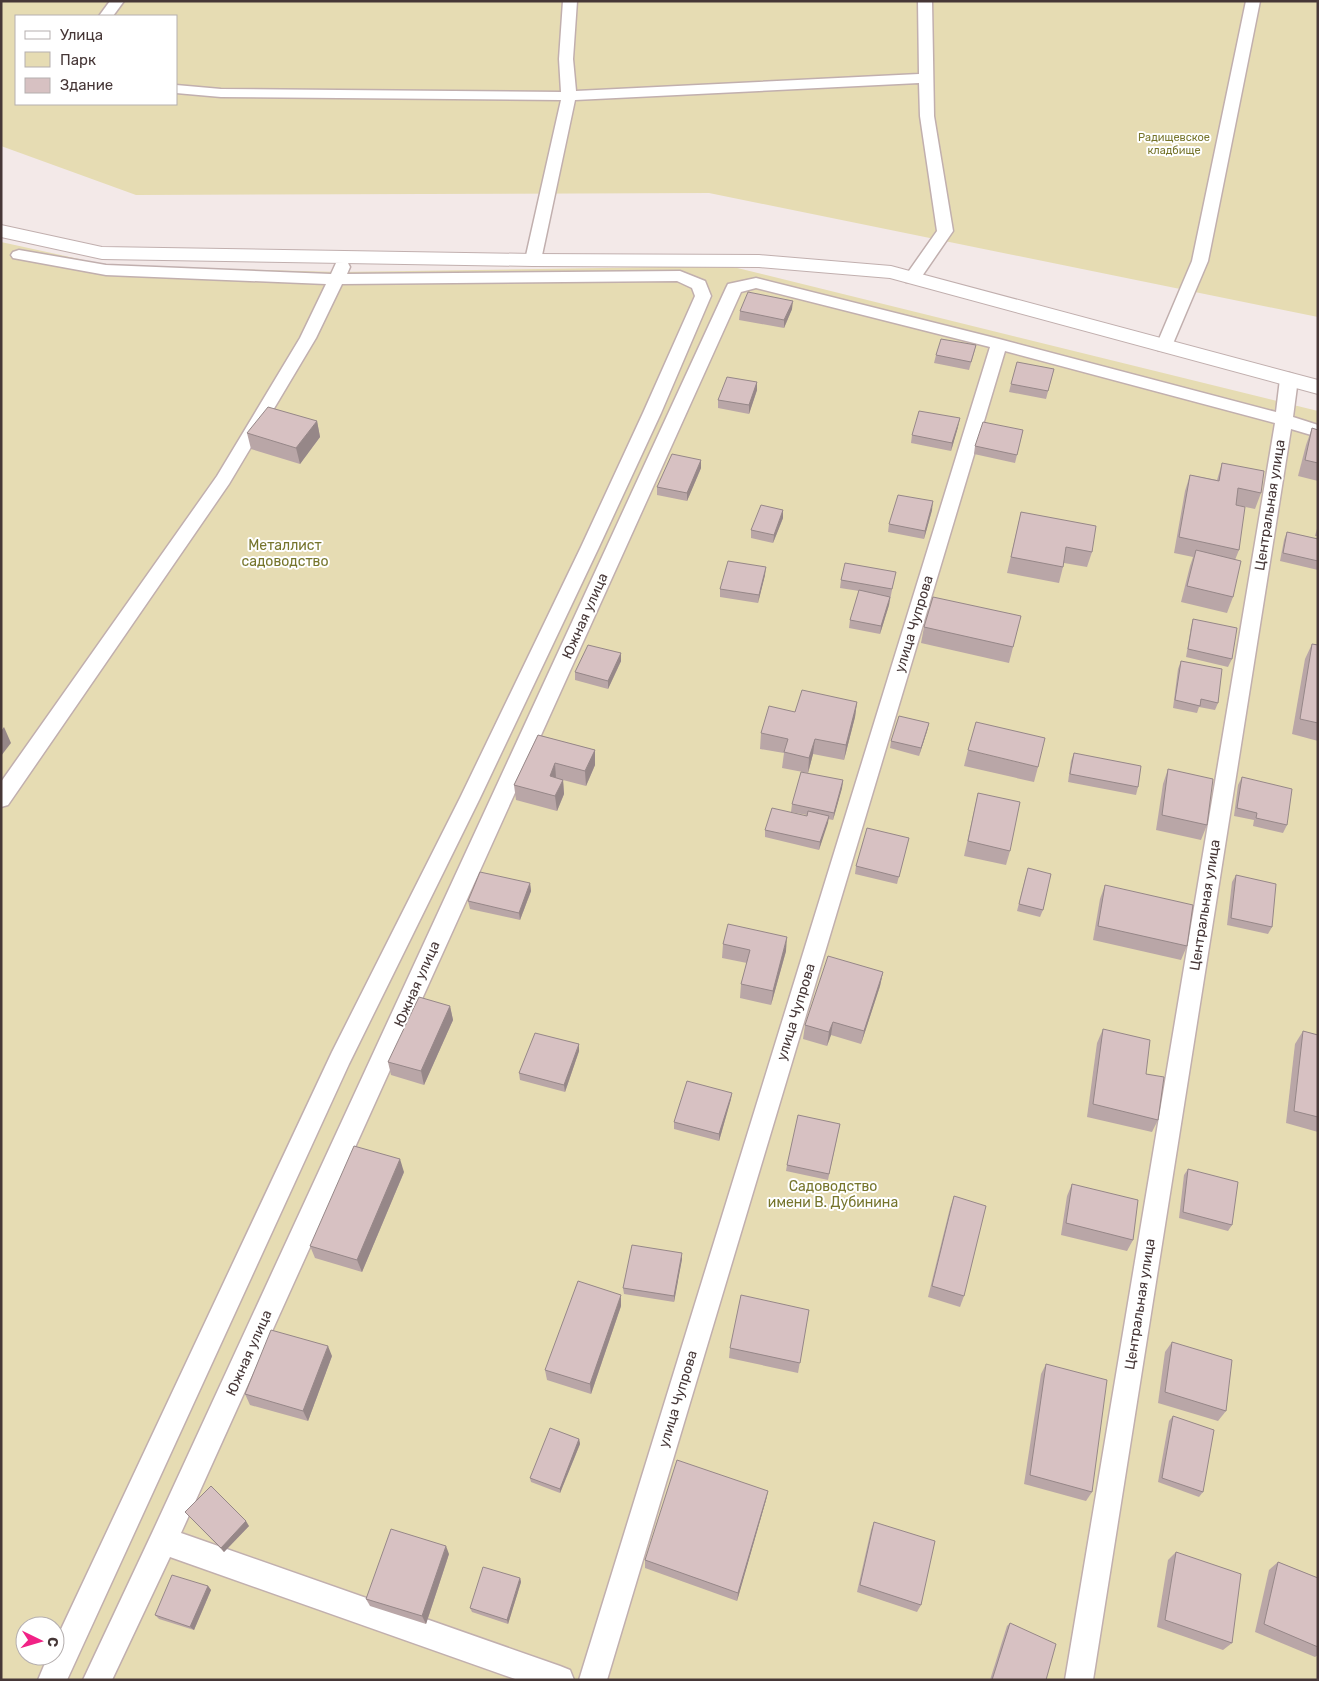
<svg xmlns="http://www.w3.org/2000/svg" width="1319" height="1681" viewBox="0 0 1319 1681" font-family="Rubik,sans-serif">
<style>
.green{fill:#e6dcb3;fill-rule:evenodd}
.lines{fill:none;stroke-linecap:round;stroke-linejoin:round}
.service-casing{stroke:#c1afae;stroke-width:3}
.minor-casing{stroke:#c1afae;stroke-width:2}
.service{fill:#fff;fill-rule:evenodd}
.minor{fill:#fff;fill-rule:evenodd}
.wall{fill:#b9a6a7}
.shaded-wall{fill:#968788}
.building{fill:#d7c1c2;stroke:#968788}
.labels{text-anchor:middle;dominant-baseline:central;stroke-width:4;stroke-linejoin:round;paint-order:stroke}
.far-park-label{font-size:11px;fill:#76752c;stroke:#fff}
.street-label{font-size:14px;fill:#463737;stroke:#fff}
.park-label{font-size:14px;fill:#76752c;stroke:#fff}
</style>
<rect width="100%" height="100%" fill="#f3e9e8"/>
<g class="green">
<path d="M1,1H1318V317L709,193L136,195L1,146ZM16,16H176V104H16Z"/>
<path d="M1,242L111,266L340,272L729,266L1318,411V1680H1ZM25,1626H55V1656H25Z"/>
</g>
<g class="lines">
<defs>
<g id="service">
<polygon points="110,1 124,1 113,16 99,16"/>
<polygon points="563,1 577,1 573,59 576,91 919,74 918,1 932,1 934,116 953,231 918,282 906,282 904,278 937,231 920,116 919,83 575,100 541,260 539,263 527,263 525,260 561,100 221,97 176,93 176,85 221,89 561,92 559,59"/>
<polygon points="1246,1 1260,1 1208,261 1172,346 1170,350 1164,351 1158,350 1156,346 1192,261"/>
<polygon points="19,250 106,265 331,274 336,263 348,263 350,267 347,274 680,271 705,281 711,296 661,413 599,547 480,798 349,1064 67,1680 38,1680 48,1656 55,1656 55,1642 332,1052 460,798 581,547 643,413 695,296 692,288 677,281 342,284 316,338 229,484 8,805 1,807 1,782 217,476 300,338 326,284 106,275 13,258 11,255 13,252"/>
<polygon points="756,278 999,339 1276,412 1280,379 1283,375 1289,373 1295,375 1298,379 1293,417 1318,425 1318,437 1291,429 1093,1680 1065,1680 1275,423 1005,351 607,1680 579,1680 990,347 756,288 741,292 181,1533 560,1666 570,1670 574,1680 518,1680 170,1557 112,1680 83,1680 153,1531 726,288 728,284"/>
</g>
<polygon id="minor" points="1,225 102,247 533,254 759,255 891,266 1318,380 1318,394 890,278 759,267 533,266 102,259 1,237"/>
</defs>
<use href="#service" class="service-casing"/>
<use href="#minor" class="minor-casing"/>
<use href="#service" class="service"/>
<use href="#minor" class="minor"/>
</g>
<g class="wall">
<polygon points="792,309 784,328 739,320 740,311"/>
<polygon points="976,345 974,353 969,370 934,363 936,355"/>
<polygon points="1054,369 1046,399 1009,392 1011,384"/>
<polygon points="757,382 757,390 749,414 718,408 718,400"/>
<polygon points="317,421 320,437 300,464 251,449 247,433"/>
<polygon points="958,427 951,451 911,443 912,435"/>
<polygon points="1312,428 1318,430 1318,481 1298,476 1306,445"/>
<polygon points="1023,430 1015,463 974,454 975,446"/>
<polygon points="701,460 701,468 687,501 657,495 657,487"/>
<polygon points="1222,463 1261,493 1255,509 1236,505 1239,550 1235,560 1233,597 1227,613 1181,602 1190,566 1193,557 1174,553 1185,491 1190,475 1217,480"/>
<polygon points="932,510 924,539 888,532 889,524"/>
<polygon points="1021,512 1092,552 1087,567 1064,563 1059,583 1007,573"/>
<polygon points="783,518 773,543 751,538 751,530"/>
<polygon points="1318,525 1318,536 1315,536"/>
<polygon points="1287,532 1318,539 1318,570 1280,561 1284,540"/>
<polygon points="765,575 758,603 720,597 720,589"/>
<polygon points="841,580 894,580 889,605 880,634 849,628 850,620 859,591 840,588"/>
<polygon points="1021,616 1009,663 921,643 924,627"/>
<polygon points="1193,619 1232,659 1228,667 1186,657 1191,627"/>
<polygon points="1312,644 1318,645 1318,741 1292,734 1305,659"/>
<polygon points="621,653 621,661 608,689 575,680 575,672"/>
<polygon points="1181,661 1218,703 1215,710 1199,707 1197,713 1173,708 1178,669"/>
<polygon points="857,702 855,717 844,760 813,754 808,773 782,768 784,753 760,749 761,733 795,712"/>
<polygon points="929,723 927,731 919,756 890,748 891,741"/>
<polygon points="538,735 595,750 595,765 586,786 563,780 564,794 557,811 516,800 514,785"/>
<polygon points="968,750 1038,767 1034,782 964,766"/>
<polygon points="1074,753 1138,787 1136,795 1068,782 1071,761"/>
<polygon points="1168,769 1207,825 1201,840 1156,830 1163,784"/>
<polygon points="1242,777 1287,825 1283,833 1253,826 1254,820 1234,816 1238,785"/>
<polygon points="843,780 842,788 833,820 828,819 819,850 765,837 765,830 807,816 807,815 791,812 792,804"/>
<polygon points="978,793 1010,851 1006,865 964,856"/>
<polygon points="907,845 897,884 855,874 856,866"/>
<polygon points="1026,875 1043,910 1040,917 1017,911"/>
<polygon points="1236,875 1272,927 1268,934 1227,925 1232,882"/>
<polygon points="530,883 531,891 520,920 470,909 468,901"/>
<polygon points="1105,885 1187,946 1181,960 1093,940 1100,899"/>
<polygon points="723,944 786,951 771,1005 740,998 741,984 747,963 722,958"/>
<polygon points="883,972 880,986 861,1044 831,1035 827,1046 803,1039 805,1025"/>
<polygon points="450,1006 453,1020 424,1085 391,1075 388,1062"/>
<polygon points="1103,1029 1146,1074 1158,1120 1152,1132 1087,1117 1097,1043"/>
<polygon points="1303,1031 1318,1035 1318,1132 1286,1123 1295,1044"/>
<polygon points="579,1051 565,1092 520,1080 519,1073"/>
<polygon points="731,1099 719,1141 674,1129 674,1122"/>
<polygon points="840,1124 828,1180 786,1171 787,1165"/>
<polygon points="1188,1169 1232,1225 1228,1231 1179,1218 1184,1175"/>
<polygon points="404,1172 362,1272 315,1258 310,1246"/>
<polygon points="1072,1184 1133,1240 1127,1251 1061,1235 1067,1196"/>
<polygon points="954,1196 964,1296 960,1307 928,1297 950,1208"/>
<polygon points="682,1259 674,1302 624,1294 623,1288"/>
<polygon points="621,1306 591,1394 547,1380 545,1370"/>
<polygon points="809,1310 798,1373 729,1358 730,1348"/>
<polygon points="1172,1342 1226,1411 1218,1421 1158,1403 1165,1352"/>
<polygon points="332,1356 308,1421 250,1405 245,1394"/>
<polygon points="1046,1364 1092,1492 1086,1501 1024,1484 1041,1374"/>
<polygon points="1173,1416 1203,1492 1199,1497 1158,1482 1169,1421"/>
<polygon points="579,1439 580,1444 560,1493 531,1482 530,1478"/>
<polygon points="768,1491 766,1500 737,1601 645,1568 645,1560"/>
<polygon points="185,1512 249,1526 224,1552"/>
<polygon points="874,1522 921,1605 917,1612 857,1592 871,1530"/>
<polygon points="1176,1552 1232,1643 1223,1650 1157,1627 1168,1560"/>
<polygon points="449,1554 426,1624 370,1606 366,1599"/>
<polygon points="1278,1562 1318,1578 1318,1655 1315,1657 1255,1632 1269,1570"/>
<polygon points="520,1578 521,1582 508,1624 472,1612 470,1608"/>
<polygon points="208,1586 211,1590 194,1630 159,1619 155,1615"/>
<polygon points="1010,1623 1046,1680 990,1680 1007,1626"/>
</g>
<g class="shaded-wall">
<polygon points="793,301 792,309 784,328 784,320"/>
<polygon points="757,382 757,390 749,414 749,405"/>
<polygon points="960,418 958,427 951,451 952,443"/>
<polygon points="317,421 320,437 300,464 296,448"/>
<polygon points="701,460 701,468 687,501 687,493"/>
<polygon points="933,501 932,510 924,539 925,531"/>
<polygon points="783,510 783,518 773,543 774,535"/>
<polygon points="766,567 765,575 758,603 759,595"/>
<polygon points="890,597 889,605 880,634 881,626"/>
<polygon points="621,653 621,661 608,689 608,681"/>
<polygon points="857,702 855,717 844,760 846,745"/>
<polygon points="929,723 927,731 919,756 921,748"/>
<polygon points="4,727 11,743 1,756 1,731"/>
<polygon points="815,739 813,754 808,773 809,758"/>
<polygon points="595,750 595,765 586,786 585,771"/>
<polygon points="555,763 556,778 550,776"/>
<polygon points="563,780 564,794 557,811 555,796"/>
<polygon points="843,780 842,788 833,820 834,813"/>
<polygon points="829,816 828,823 819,850 820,842"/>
<polygon points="530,883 531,891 520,920 519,913"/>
<polygon points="787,937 786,951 771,1005 773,991"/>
<polygon points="883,972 880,986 861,1044 864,1031"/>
<polygon points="450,1006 453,1020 424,1085 421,1071"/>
<polygon points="833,1022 831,1035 827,1046 829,1032"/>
<polygon points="579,1044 579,1051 565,1092 564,1085"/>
<polygon points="732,1093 731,1099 719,1141 719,1134"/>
<polygon points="400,1159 404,1172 362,1272 357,1260"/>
<polygon points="682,1253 682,1259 674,1302 674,1296"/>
<polygon points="621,1295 621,1306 591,1394 590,1384"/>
<polygon points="328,1346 332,1356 308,1421 303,1411"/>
<polygon points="579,1439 580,1444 560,1493 560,1489"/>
<polygon points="768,1491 766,1500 737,1601 738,1593"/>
<polygon points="246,1521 249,1526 224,1552 221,1548"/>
<polygon points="446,1546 449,1554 426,1624 422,1616"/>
<polygon points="520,1578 521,1582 508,1624 507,1620"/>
<polygon points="208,1586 211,1590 194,1630 190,1627"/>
</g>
<g class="building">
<polygon points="748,292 793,301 784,320 740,311"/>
<polygon points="941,339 976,345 971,362 936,355"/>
<polygon points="1017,362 1054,369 1048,391 1011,384"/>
<polygon points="727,377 757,382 749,405 718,400"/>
<polygon points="268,407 317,421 296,448 247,433"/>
<polygon points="919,411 960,418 952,443 912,435"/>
<polygon points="983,422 1023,430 1017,455 975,446"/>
<polygon points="1312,428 1318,430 1318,463 1305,460"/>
<polygon points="672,454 701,460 687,493 657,487"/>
<polygon points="1222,463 1264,471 1261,493 1238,488 1236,505 1245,507 1239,550 1179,537 1190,475 1219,481"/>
<polygon points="898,495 933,501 925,531 889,524"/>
<polygon points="761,505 783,510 774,535 751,530"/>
<polygon points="1021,512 1096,526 1092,552 1066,547 1063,567 1011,557"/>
<polygon points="1287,532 1318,539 1318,561 1283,553"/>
<polygon points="1196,550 1241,561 1233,597 1187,586"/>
<polygon points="728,561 766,567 759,595 720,589"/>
<polygon points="845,563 896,572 892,589 841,580"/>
<polygon points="859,590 890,597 881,626 850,620"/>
<polygon points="933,597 1021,616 1013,647 924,627"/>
<polygon points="1193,619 1237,628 1232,659 1188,649"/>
<polygon points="1312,644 1318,645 1318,723 1300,719"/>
<polygon points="588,645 621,653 608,681 575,672"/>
<polygon points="1181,661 1222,669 1218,703 1201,699 1200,706 1175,700"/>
<polygon points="802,690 857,702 846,745 815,739 809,758 784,752 788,739 761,733 769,706 795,712"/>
<polygon points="899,716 929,723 921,748 891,741"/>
<polygon points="976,722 1045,738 1038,767 968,750"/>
<polygon points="538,735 595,750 585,771 555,763 550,776 563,780 555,796 514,785"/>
<polygon points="1074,753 1141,766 1138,787 1070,774"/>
<polygon points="1168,769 1213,779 1207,825 1162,815"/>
<polygon points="801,772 843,780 834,813 792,804"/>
<polygon points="1242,777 1292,789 1287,825 1256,818 1257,813 1237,808"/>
<polygon points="978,793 1020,802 1010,851 968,841"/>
<polygon points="772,808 807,816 808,811 829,816 820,842 765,830"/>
<polygon points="867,828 909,838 899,877 856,866"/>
<polygon points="1028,868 1051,874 1043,910 1019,904"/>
<polygon points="480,872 530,883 519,913 468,901"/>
<polygon points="1236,875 1276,884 1272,927 1231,918"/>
<polygon points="1105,885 1193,905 1187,946 1098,926"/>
<polygon points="728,924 787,937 773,991 741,984 750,950 723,944"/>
<polygon points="828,956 883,972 864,1031 833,1022 829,1032 805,1025"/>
<polygon points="419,997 450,1006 421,1071 388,1062"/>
<polygon points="1103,1029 1150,1040 1146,1074 1164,1077 1158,1120 1093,1104"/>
<polygon points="1303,1031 1318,1035 1318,1117 1294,1111"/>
<polygon points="535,1033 579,1044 564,1085 519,1073"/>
<polygon points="687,1081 732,1093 719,1134 674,1122"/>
<polygon points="798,1115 840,1124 829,1174 787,1165"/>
<polygon points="354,1146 400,1159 357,1260 310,1246"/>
<polygon points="1188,1169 1238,1182 1232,1225 1183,1212"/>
<polygon points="1072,1184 1138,1200 1133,1240 1066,1223"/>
<polygon points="954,1196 986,1206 964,1296 932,1286"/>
<polygon points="632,1245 682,1253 674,1296 623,1288"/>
<polygon points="578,1281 621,1295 590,1384 545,1370"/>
<polygon points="741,1295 809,1310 800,1363 730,1348"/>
<polygon points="271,1330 328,1346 303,1411 245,1394"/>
<polygon points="1172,1342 1232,1360 1226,1411 1165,1392"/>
<polygon points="1046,1364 1107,1380 1092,1492 1030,1475"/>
<polygon points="1173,1416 1214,1430 1203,1492 1162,1478"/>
<polygon points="550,1428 579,1439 560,1489 530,1478"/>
<polygon points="677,1460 768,1491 738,1593 645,1560"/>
<polygon points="211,1486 246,1521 221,1548 185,1512"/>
<polygon points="874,1522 935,1541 921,1605 860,1585"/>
<polygon points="391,1529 446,1546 422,1616 366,1599"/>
<polygon points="1176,1552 1241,1574 1232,1643 1165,1620"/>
<polygon points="1278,1562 1318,1578 1318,1647 1264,1624"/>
<polygon points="483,1567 520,1578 507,1620 470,1608"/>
<polygon points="172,1575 208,1586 190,1627 155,1615"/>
<polygon points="1010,1623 1056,1644 1046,1680 992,1680"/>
</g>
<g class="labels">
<g class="far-park-label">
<text x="1174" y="137">Радищевское<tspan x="1174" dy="13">кладбище</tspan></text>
</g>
<g class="street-label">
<text transform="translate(1270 505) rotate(-81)">Центральная улица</text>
<text transform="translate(585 616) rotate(-66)">Южная улица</text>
<text transform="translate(914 624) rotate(-73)">улица Чупрова</text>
<text transform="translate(1205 905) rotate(-81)">Центральная улица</text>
<text transform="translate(417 984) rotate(-66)">Южная улица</text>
<text transform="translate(796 1012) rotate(-73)">улица Чупрова</text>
<text transform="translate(1140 1304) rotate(-81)">Центральная улица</text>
<text transform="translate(249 1353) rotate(-66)">Южная улица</text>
<text transform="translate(678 1399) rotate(-73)">улица Чупрова</text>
</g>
<g class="park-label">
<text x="285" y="545">Металлист<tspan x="285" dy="16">садоводство</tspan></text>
<text x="833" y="1186">Садоводство<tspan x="833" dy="16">имени В. Дубинина</tspan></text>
</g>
</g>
<rect width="1319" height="1681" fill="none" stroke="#463737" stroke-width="5"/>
<rect x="15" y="15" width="162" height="90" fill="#ffffff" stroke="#b5afaf"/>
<rect x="25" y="31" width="25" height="8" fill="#ffffff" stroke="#b5afaf"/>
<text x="60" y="40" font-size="15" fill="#463737">Улица</text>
<rect x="25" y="52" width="25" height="15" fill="#e6dcb3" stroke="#b5afaf"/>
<text x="60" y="65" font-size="15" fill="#463737">Парк</text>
<rect x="25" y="78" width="25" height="15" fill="#d7c1c2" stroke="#b5afaf"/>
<text x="60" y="90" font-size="15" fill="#463737">Здание</text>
<g transform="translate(40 1641) rotate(95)"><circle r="24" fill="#ffffff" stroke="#b5afaf"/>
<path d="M0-4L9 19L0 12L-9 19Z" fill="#f12286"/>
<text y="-8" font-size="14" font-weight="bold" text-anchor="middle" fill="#463737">С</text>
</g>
</svg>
